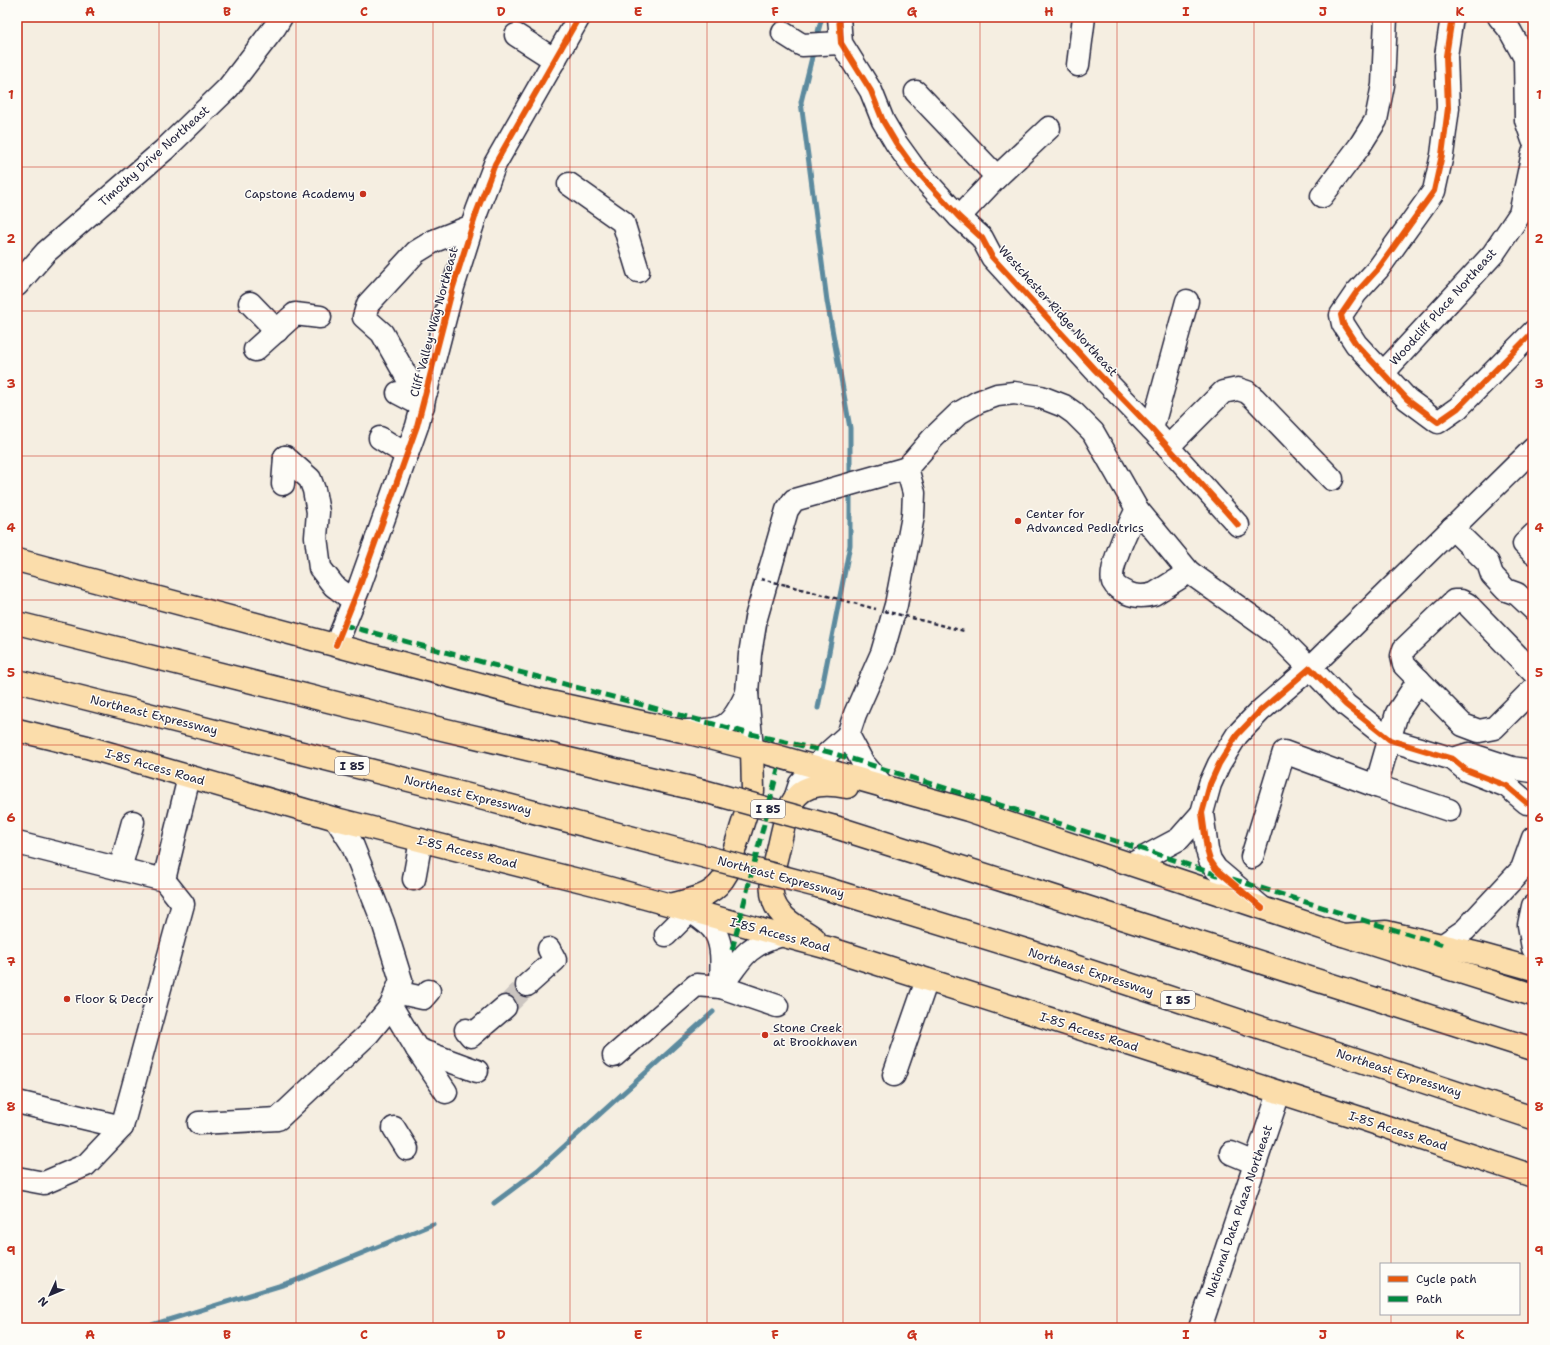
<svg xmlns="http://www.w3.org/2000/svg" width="1550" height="1345" viewBox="0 0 1550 1345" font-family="'Shantell Sans',sans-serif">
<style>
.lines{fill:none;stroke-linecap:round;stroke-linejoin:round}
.stream{stroke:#5c8a9e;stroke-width:5}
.minor-tunnel{stroke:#cbc5c0;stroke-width:22;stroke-dasharray:22 11;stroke-linecap:butt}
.minor-casing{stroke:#22223b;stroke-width:25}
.major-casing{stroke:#22223b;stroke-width:25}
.highway-casing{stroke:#22223b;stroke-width:25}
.path{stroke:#22223b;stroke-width:2.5;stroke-dasharray:4 3;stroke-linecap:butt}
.minor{stroke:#fdfcf7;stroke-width:22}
.major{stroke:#fbddab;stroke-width:22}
.highway{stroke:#fbddab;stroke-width:22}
.highway-bridge-casing{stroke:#22223b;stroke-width:25;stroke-linecap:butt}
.path-bridge{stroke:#22223b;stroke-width:2.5;stroke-dasharray:4 3;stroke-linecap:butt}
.highway-bridge{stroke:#fbddab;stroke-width:22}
.quiet{stroke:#00873e;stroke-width:5;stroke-dasharray:10 5;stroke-linecap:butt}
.cycleway-casing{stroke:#fdfcf7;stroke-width:8}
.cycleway{stroke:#e8590c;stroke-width:6}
.grid{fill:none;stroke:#c8321e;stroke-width:1;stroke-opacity:0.55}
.poi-dot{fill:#c8321e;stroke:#fdfcf7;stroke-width:1.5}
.labels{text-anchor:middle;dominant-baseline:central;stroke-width:3;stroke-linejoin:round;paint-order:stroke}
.shield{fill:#fdfcf7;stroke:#646373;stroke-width:1}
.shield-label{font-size:11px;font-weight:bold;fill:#22223b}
.street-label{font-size:12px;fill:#22223b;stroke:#fdfcf7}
.poi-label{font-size:12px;fill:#22223b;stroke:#fdfcf7;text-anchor:start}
.neatline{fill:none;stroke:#c8321e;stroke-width:1.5}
.grid-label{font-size:13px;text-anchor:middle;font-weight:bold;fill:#c8321e}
</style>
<rect width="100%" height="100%" fill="#f5eee1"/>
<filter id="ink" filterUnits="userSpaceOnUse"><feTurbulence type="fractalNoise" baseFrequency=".025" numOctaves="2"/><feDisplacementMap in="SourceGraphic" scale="8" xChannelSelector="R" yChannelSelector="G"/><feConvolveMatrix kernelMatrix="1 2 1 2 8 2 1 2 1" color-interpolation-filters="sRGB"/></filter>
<g filter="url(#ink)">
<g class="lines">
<g class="stream">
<polyline points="816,39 822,17"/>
<polyline points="814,49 801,102 827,301 850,428 850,480"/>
<polyline points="818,708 850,545 850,490"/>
<polyline points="494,1203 538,1170 713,1012"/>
<polyline points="142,1328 292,1282 433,1224"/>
</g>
<polyline class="minor-tunnel" points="505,1007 527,985"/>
<defs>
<g id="minor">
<polyline points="839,17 841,43 871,91 883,121 896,143 914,168 959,217 982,238 992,257 1095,370 1152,429 1238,525"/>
<polyline points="1452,17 1446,56 1448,108 1442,155 1434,191 1378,269 1356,293 1341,315 1343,324 1356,344 1407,399 1438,422 1458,408 1533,332"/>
<polyline points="1499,17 1509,29 1525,58 1526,120 1533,140"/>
<polyline points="783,33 802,45 841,43"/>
<polyline points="516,35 555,60"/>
<polyline points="1078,65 1084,17"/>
<polyline points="916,92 997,177"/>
<polyline points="569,184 623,222 638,271"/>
<polyline points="1322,196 1359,147 1376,120 1383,85 1386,17"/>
<polyline points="959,217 997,177 1049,128"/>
<polyline points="17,285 46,252 164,150 228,88 275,27 281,17"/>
<polyline points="250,303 277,331"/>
<polyline points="255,350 295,314 320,317"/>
<polyline points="1384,372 1493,254 1520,214 1533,153"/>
<polyline points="427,390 408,379 382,333 364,317 368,304 416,252 434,241 472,226"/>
<polyline points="398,393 423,406"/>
<polyline points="1152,429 1187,301"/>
<polyline points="380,438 407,455"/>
<polyline points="1168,447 1223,392 1238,389 1247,392 1254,398 1332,479"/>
<polyline points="285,457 310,479 314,490 318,512 316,537 320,568 334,586 354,601"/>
<polyline points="283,484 285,457"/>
<path d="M1137,509C1130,523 1108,568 1113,582C1116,588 1121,590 1127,593C1136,597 1144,597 1154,594L1189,572"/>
<polyline points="1452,528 1488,563 1492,575 1506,590 1517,594 1533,609"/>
<polyline points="1533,535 1524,544 1533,553"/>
<polyline points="336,645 360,585 417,426 453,287 477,211 495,164 579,17"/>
<polyline points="1533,672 1467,604 1461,601 1454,601 1404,649 1402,656 1404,665 1463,725 1479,731 1494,728 1533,689"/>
<path d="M687,731C725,730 730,729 747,693"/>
<polyline points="848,735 863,763 884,787"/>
<polyline points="752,749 747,693 750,654 756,618 787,510 794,500 907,468"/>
<polyline points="1453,759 1469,754 1512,768 1532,771"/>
<polyline points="1376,786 1397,713 1419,680"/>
<polyline points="796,796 800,784 829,752 848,735 855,714 882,653 896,605 913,516 914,493 907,468 933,438 959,413 978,402 997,395 1014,393 1041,397 1064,406 1074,413 1093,432 1137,509 1189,572 1276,634 1310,668 1533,449"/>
<polyline points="17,843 164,880 189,777"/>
<polyline points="1252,857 1284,752 1376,786 1449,810"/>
<polyline points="1132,864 1179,839 1202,813"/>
<polyline points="120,869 133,822"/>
<polyline points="414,879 421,840"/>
<polyline points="1533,906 1529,925 1533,948"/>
<polyline points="1261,907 1216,869 1210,860 1207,850 1202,813 1210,784 1219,764 1237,735 1260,711 1310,668 1346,705 1390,740 1453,759 1466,770 1507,786 1527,803"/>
<path d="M666,935L690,911C699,917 711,924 716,934C724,949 721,971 721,987"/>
<polyline points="1443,945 1465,930 1522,869 1533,838"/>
<polyline points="527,985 555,960 549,949"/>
<path d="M721,987C742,958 745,946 782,935"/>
<polyline points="396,992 423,998 429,991"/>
<polyline points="391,1006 417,1049 446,1092"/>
<polyline points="466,1030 471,1036 505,1007"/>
<polyline points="417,1049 477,1071"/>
<polyline points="614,1056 696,985 721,987 777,1006"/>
<polyline points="894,1075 927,980"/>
<polyline points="17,1102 122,1127"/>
<polyline points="199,1123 278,1119 368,1034 391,1006 401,980 383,922 352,844 336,819"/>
<polyline points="394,1128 407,1149"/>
<polyline points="1231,1153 1255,1163"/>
<polyline points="17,1178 44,1183 86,1165 122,1127 183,904 164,880"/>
<polyline points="1200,1328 1279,1093"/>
</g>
<g id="major">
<polyline points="17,560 532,698 682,731 752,749 968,810 1343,935 1533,995"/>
<polyline points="17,730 87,747 336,819 598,885 828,948 1363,1119 1533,1176"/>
<path d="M671,905C695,898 714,897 727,873L753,791L752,749"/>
<path d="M814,938C800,928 780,919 774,902C768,884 774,868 778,851C788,807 790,776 847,787"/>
</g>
<g id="highway">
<polyline points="17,623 408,721 700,790"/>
<polyline points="17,681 484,799 687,852"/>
<polyline points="835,827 1533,1049"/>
<polyline points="821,887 1032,952 1533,1118"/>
<polyline points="1343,935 1386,932 1479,954 1533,969"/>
</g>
</defs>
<use href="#minor" class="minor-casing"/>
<use href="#major" class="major-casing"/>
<use href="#highway" class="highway-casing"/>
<g class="path">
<polyline points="786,585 876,609"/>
<polyline points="912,618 964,631"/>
</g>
<use href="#minor" class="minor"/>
<use href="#major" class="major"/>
<use href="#highway" class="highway"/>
<defs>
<g id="highway-bridge">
<polyline points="700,790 835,827"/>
<polyline points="687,852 821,887"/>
</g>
</defs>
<use href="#highway-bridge" class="highway-bridge-casing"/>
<g class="path-bridge">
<polyline points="761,579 786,585"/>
<polyline points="884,611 909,617"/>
</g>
<use href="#highway-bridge" class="highway-bridge"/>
<g class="quiet">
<polyline points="344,625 751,734 829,752 1151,852 1220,876"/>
<polyline points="1232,879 1443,945"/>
<polyline points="732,950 778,769"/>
</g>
<defs>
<g id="cycleway">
<polyline points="839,17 841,43 871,91 883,121 896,143 914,168 959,217 982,238 992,257 1095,370 1152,429 1238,525"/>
<polyline points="1452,17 1446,56 1448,108 1442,155 1434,191 1378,269 1356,293 1341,315 1343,324 1356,344 1407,399 1438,422 1458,408 1533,332"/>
<polyline points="336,645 360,585 417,426 453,287 477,211 495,164 579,17"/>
<polyline points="1262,908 1216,869 1210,860 1207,850 1202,813 1210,784 1219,764 1237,735 1260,711 1310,668 1346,705 1390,740 1453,759 1466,770 1507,786 1527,803"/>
</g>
</defs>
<use href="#cycleway" class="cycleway-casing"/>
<use href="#cycleway" class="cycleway"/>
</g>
</g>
<path class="grid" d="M159,17V1328M296,17V1328M433,17V1328M570,17V1328M707,17V1328M843,17V1328M980,17V1328M1117,17V1328M1254,17V1328M1391,17V1264M17,167H1533M17,311H1533M17,456H1533M17,600H1533M17,745H1533M17,889H1533M17,1034H1533M17,1178H1533M1391,1314V1328"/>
<g class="poi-dot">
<circle cx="363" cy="194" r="4"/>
<circle cx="1018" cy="521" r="4"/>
<circle cx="67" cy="999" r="4"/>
<circle cx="765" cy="1035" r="4"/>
</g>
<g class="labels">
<g class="shield">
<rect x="335" y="757" width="34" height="18" rx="3"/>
<rect x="751" y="800" width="34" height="18" rx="3"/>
<rect x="1161" y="991" width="34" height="18" rx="3"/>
</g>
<g class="shield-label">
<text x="352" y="766">I 85</text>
<text x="768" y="809">I 85</text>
<text x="1178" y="1000">I 85</text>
</g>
<g class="street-label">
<text transform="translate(154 156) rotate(-42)">Timothy Drive Northeast</text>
<text transform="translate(1443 307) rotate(-48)">Woodcliff Place Northeast</text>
<text transform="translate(1058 311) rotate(48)">Westchester Ridge Northeast</text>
<text transform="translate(434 322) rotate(-75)">Cliff Valley Way Northeast</text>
<text transform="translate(154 715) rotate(14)">Northeast Expressway</text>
<text transform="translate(155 767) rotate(16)">I-85 Access Road</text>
<text transform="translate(468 795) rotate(14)">Northeast Expressway</text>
<text transform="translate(467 852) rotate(14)">I-85 Access Road</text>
<text transform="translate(781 877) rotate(15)">Northeast Expressway</text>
<text transform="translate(780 935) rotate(15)">I-85 Access Road</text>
<text transform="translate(1091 972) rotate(18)">Northeast Expressway</text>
<text transform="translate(1089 1032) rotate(18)">I-85 Access Road</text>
<text transform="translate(1399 1073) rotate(18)">Northeast Expressway</text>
<text transform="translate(1398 1131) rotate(18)">I-85 Access Road</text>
<text transform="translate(1239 1211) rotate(-71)">National Data Plaza Northeast</text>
</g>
<g class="poi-label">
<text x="355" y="194" text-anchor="end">Capstone Academy</text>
<text x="1026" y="514">Center for<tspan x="1026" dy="14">Advanced Pediatrics</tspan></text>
<text x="75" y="999">Floor &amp; Decor</text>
<text x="773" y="1028">Stone Creek<tspan x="773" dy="14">at Brookhaven</tspan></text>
</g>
</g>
<rect width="1550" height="1345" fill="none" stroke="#fdfcf7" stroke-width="44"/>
<rect x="1380" y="1263" width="140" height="52" fill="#fdfcf7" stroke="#a5a5ac"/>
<rect x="1388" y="1276" width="20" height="6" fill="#e8590c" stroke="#a5a5ac"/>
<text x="1416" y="1283" font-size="12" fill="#22223b">Cycle path</text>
<rect x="1388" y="1296" width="20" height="6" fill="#00873e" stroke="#a5a5ac"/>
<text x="1416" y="1303" font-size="12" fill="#22223b">Path</text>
<g transform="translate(50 1295) rotate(226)" stroke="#fdfcf7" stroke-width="3" paint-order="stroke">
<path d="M0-3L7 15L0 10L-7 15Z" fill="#22223b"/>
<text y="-6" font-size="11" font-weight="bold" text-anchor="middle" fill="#22223b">N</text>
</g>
<rect x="22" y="22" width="1506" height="1301" class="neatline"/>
<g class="grid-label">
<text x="90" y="16">A</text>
<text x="227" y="16">B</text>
<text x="364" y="16">C</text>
<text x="501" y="16">D</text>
<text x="638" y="16">E</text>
<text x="775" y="16">F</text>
<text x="912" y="16">G</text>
<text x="1049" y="16">H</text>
<text x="1186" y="16">I</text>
<text x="1323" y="16">J</text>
<text x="1460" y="16">K</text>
<text x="11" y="99">1</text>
<text x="1539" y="99">1</text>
<text x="11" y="243">2</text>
<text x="1539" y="243">2</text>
<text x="11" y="388">3</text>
<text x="1539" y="388">3</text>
<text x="11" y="532">4</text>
<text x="1539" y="532">4</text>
<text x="11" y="677">5</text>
<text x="1539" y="677">5</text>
<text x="11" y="822">6</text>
<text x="1539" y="822">6</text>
<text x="11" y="966">7</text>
<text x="1539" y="966">7</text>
<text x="11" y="1111">8</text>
<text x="1539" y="1111">8</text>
<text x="11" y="1255">9</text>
<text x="1539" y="1255">9</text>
<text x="90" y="1339">A</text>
<text x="227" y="1339">B</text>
<text x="364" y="1339">C</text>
<text x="501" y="1339">D</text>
<text x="638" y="1339">E</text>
<text x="775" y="1339">F</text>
<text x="912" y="1339">G</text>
<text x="1049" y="1339">H</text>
<text x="1186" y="1339">I</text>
<text x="1323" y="1339">J</text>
<text x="1460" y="1339">K</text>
</g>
</svg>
